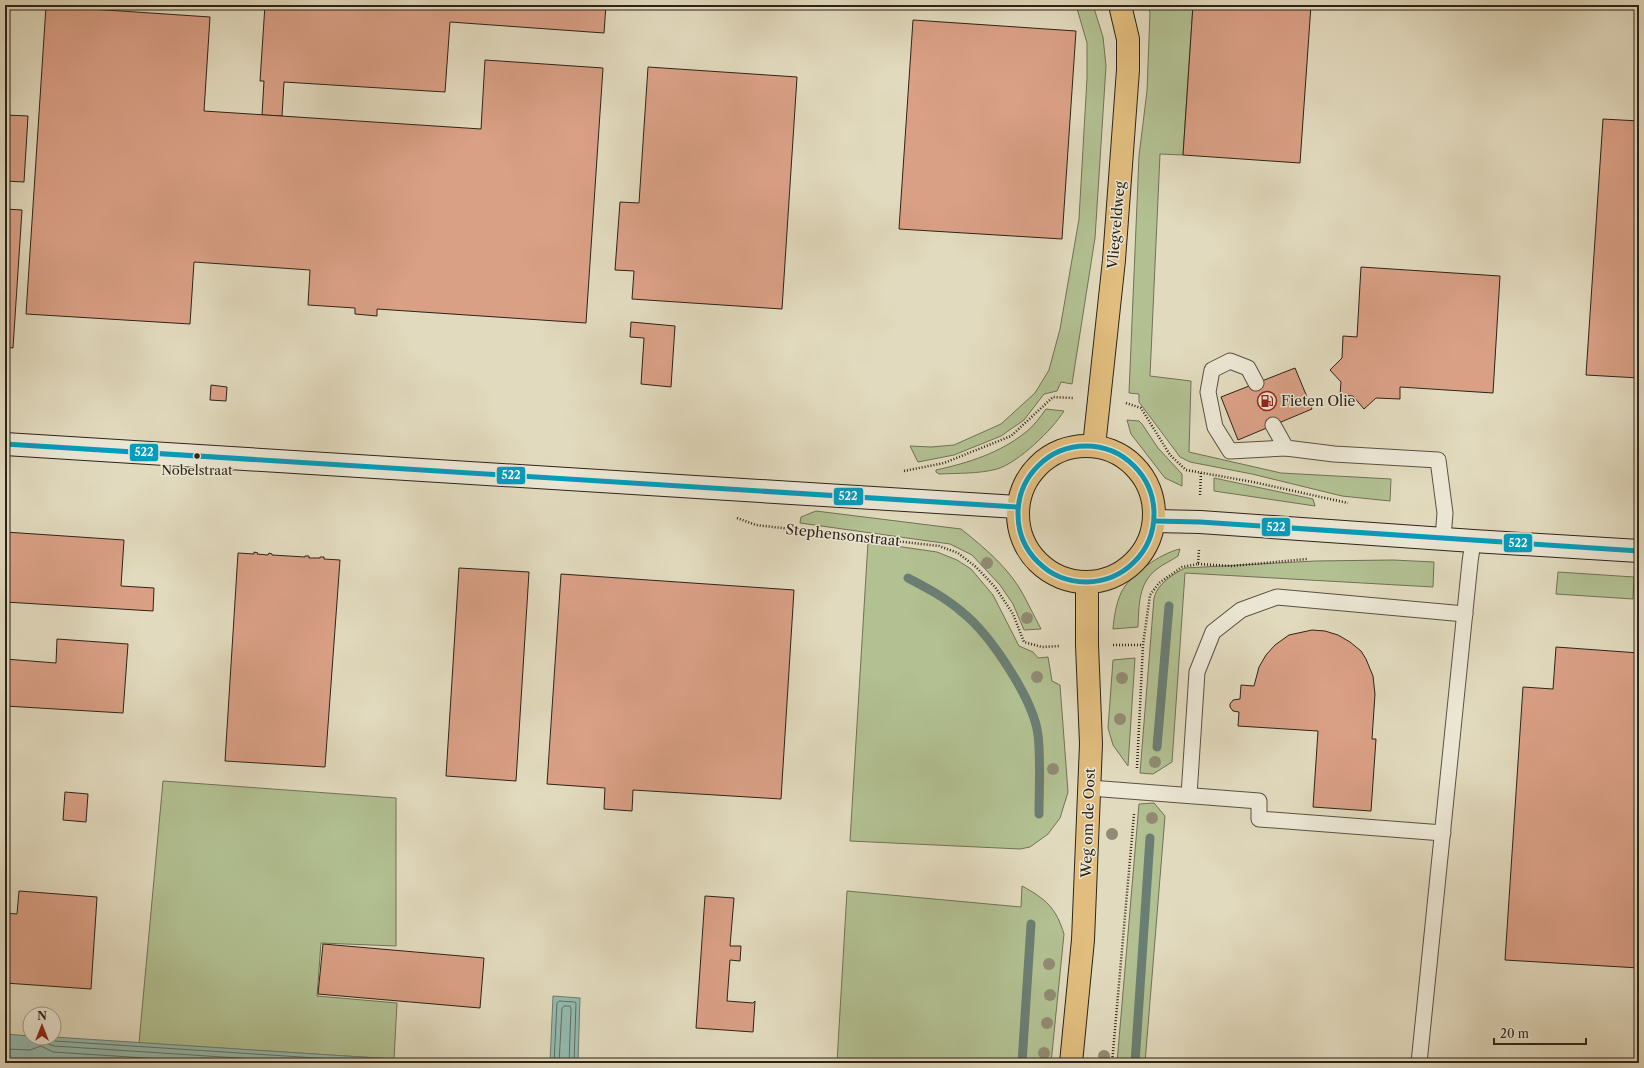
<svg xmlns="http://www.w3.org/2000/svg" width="1644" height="1068" viewBox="0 0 1644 1068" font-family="'Libre Caslon Text',serif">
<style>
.green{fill:#b2c092;stroke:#707254}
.water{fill:#95bbb0;stroke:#6b7e73}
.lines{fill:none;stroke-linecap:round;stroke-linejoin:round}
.shore{stroke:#616f64;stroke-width:1}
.stream{stroke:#6b7e73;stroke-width:9}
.building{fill:#daa086;stroke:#2d2317}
.lane-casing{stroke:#5a5141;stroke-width:17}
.secondary-casing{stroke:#2d2317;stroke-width:24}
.primary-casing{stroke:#2d2317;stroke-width:24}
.path{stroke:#2d2317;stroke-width:2.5;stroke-dasharray:1 2;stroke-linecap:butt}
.lane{stroke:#ece7d5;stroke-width:15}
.secondary{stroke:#ece7d5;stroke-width:22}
.primary{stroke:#e1bd7f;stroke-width:22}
.bus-1-casing{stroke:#ece7d5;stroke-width:8}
.bus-1{stroke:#049cbc;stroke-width:5}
.tree{fill:#918b73}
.bus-dot{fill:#2d2317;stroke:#ece7d5;stroke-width:1.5}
.labels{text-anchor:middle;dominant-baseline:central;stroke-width:3;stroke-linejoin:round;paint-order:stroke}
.bus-label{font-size:13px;fill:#2d2317;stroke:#ece7d5}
.street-label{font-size:14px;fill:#2d2317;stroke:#ece7d5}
.poi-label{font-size:14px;fill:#2d2317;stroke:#ece7d5;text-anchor:start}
.line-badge{stroke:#ece7d5;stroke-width:1.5}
.badge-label{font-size:11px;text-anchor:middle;font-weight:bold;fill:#fff}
</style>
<rect width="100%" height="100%" fill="#e2dabe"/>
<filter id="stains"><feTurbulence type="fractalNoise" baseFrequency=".005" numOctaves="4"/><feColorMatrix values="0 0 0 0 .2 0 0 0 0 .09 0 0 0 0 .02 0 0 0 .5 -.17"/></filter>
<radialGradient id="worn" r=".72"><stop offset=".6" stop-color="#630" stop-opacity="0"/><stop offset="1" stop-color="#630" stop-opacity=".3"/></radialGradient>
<g class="green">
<polygon points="1076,5 1093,5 1103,37 1106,66 1095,238 1072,384 1061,382 1057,391 1044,394 1024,420 1001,436 954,455 918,462 910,446 931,447 954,445 1001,424 1035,393 1049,370 1060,329 1079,219 1087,78 1087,43"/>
<polygon points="1148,5 1193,5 1183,155 1160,154 1150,376 1191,381 1189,452 1281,473 1391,479 1390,501 1342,496 1252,474 1190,462 1180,457 1139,402 1139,394 1129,393 1139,156 1147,91 1150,13"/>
<path d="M1046,409L1064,411C1053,429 1018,463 997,469C978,474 958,473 939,474L936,472V470C968,463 1000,453 1026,432C1034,426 1040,417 1046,409Z"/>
<polygon points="1127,420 1139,421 1142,424 1158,448 1182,474 1182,486 1165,478 1131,434"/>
<polygon points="1214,478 1313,499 1315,506 1214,491"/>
<path d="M816,511L961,529C985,548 1010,569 1024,596C1030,607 1035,618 1041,629L1024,630L1013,604L1000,585L972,555L950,544L800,523L801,517Z"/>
<polygon points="868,542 937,552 957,560 971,569 993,595 1019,646 1033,652 1038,658 1048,657 1052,681 1060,685 1068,792 1060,818 1048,834 1030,847 1020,849 850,841"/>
<path d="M1180,549L1178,556C1171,561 1163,564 1157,569C1138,583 1139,606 1138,627L1113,629C1114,617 1116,604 1121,593C1129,575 1161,553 1180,549Z"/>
<path d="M1393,560L1434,562L1433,587L1185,573L1172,762L1153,774L1140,773L1154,598C1157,584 1173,574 1185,568L1315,561Z"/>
<polygon points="1558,572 1634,577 1633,599 1556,594"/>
<polygon points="1135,658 1128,766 1113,745 1108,728 1113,660"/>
<polygon points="163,781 396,798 396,946 321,943 317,996 397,1003 394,1059 139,1043"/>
<polygon points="1154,803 1165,816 1145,1063 1117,1063 1139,804"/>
<path d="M1022,886C1046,899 1056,908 1064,934L1051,1063H837L847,891L1021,907Z"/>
</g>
<g class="water">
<polygon points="553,996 580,998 578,1063 550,1063"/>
<polygon points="5,1034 30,1036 30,1038 54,1037 453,1063 5,1063"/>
</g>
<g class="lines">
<g class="shore">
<polyline points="45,1038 48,1044 54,1046 315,1063"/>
<polyline points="50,1038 55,1041 393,1063"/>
<polyline points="5,1049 30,1050 41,1046 53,1052 222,1063"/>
<polyline points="554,1063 557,1003 559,1001 575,1002 576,1003 574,1063"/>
<polyline points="559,1063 562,1008 564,1006 570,1006 571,1008 569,1063"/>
</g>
<g class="stream">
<path d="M908,578C927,588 946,598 962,612C990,634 1034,700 1038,735C1041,761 1039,788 1039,814"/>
<polyline points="1157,747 1169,606"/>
<polyline points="1022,1063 1031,924"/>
<polyline points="1135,1063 1150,838"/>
</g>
</g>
<g class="building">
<polygon points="265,5 606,5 604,33 450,22 445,92 284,82 282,116 262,115 264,81 260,81"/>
<polygon points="1193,5 1311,5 1300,163 1183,155"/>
<polygon points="46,6 210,17 204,111 481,129 485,60 603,68 586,323 377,309 377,316 355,314 355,308 308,305 310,270 194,262 190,324 26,314"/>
<polygon points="913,20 1076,31 1062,239 899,229"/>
<polygon points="648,67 797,77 782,309 632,299 634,271 615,270 620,202 639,203"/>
<polygon points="5,115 28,116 24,182 5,181"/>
<polygon points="1603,119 1639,121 1639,378 1586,375"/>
<polygon points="5,209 22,210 13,348 5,347"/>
<polygon points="1361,267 1500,276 1493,393 1400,387 1400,399 1376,398 1364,409 1353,396 1340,395 1341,382 1330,370 1342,358 1343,336 1357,337"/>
<polygon points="631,322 675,326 671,387 641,384 644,338 630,337"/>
<polygon points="1295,368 1312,409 1238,440 1221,397"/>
<polygon points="211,385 227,387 226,401 210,400"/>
<polygon points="5,532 124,540 121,586 154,588 153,611 5,602"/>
<polygon points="254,552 258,553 257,554 268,555 269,553 272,554 272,555 305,557 305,556 309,556 309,558 320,558 320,557 324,557 324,559 340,560 325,767 225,761 238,553 254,554"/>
<polygon points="459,568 529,572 516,781 446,776"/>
<polygon points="561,574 794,590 781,799 633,790 632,811 604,809 605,788 547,784"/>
<polygon points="1312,630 1325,631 1338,635 1350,642 1361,651 1366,659 1373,676 1375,694 1372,739 1376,739 1371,811 1313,807 1318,731 1238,726 1239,712 1233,711 1230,707 1230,704 1233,700 1240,699 1241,685 1254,686 1259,667 1266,655 1275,645 1289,635"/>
<polygon points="57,639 128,644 123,713 5,706 5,659 56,663"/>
<polygon points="1556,647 1639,653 1639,968 1505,960 1523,687 1553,689"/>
<polygon points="65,792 88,794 86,822 63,820"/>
<polygon points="19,891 97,897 91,989 5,983 5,913 17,914"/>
<polygon points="705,896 734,898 730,946 741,946 740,961 730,960 727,1001 753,1003 755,1001 753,1032 696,1028"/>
<polygon points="323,944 484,958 480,1008 318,994"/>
</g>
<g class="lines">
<defs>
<g id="lane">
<polyline points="1256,383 1248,368 1230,361 1212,370 1208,392 1215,427 1230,451 1286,448"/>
<polyline points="1273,425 1286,448 1334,454 1438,460 1445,513 1443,538"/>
<polyline points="1090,788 1259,801 1259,819 1443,833"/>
<polyline points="1189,795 1197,672 1213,632 1241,610 1277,597 1465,614"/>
<polyline points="1419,1063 1470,562 1473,541"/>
</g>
<g id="secondary">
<polyline points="5,444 1017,507"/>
<polyline points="1155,521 1200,522 1473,541 1639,551"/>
</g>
<g id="primary">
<circle cx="1086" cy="514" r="68"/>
<polyline points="1094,446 1114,260 1128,70 1128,39 1120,5"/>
<polyline points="1071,1063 1083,940 1091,744 1087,645 1087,583"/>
</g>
</defs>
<use href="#lane" class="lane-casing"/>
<use href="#secondary" class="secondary-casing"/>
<use href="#primary" class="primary-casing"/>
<g class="path">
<polyline points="1126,403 1141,408 1170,455 1186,470 1253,482 1348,503"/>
<polyline points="904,471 944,463 1011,436 1053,397 1073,398"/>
<polyline points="1200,495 1201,472"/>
<polyline points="737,518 756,525 939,546 958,553 976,567 995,587 1013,614 1024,642 1042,647 1060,646"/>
<polyline points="1198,564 1231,566 1307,559"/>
<polyline points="1113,645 1143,645"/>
<polyline points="1137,768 1143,645 1150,595 1159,583 1182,567 1198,564 1199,550"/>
<polyline points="1112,1063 1134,814"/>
</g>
<use href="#lane" class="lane"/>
<use href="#secondary" class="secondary"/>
<use href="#primary" class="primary"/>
<defs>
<g id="bus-1">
<polyline points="5,444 1017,507"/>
<circle cx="1086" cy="514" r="68"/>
<polyline points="1155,521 1200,522 1639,551"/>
</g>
</defs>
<use href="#bus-1" class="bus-1-casing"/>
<use href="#bus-1" class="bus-1"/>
</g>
<g class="tree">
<circle cx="987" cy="563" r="6"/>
<circle cx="1027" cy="618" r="6"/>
<circle cx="1037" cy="677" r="6"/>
<circle cx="1122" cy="678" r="6"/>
<circle cx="1120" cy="719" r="6"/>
<circle cx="1155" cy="762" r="6"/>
<circle cx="1053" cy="769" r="6"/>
<circle cx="1152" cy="818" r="6"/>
<circle cx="1112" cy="834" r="6"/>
<circle cx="1049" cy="964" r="6"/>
<circle cx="1050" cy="995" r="6"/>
<circle cx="1047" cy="1023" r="6"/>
<circle cx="1044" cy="1053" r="6"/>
<circle cx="1104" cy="1056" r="6"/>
</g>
<defs>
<symbol id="fuel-ring" viewBox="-11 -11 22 22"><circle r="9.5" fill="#ece7d5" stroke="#8f2418" stroke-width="1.5"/><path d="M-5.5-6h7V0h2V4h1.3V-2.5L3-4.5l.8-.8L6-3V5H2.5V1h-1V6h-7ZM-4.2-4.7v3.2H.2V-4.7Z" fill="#8f2418"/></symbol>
</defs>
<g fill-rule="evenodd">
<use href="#fuel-ring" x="1256" y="390" width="22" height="22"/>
</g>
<circle class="bus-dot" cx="197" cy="456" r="3.5"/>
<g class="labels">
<g class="bus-label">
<text x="197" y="470">Nobelstraat</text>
</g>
<g class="street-label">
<text transform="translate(1116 225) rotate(-85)">Vliegveldweg</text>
<text transform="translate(843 535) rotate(6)">Stephensonstraat</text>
<text transform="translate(1088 823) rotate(-88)">Weg om de Oost</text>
</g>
<g class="poi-label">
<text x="1281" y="401">Fieten Olie</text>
</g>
</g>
<g class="line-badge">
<rect x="129" y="443" width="30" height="19" rx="4" fill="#049cbc"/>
<rect x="496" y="466" width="30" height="19" rx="4" fill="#049cbc"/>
<rect x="833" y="487" width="31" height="19" rx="4" fill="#049cbc"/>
<rect x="1261" y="517" width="30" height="20" rx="4" fill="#049cbc"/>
<rect x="1503" y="533" width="30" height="20" rx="4" fill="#049cbc"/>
</g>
<g class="badge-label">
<text x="144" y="456">522</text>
<text x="511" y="479">522</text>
<text x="848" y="500">522</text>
<text x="1276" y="531">522</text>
<text x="1518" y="547">522</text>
</g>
<rect width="1644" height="1068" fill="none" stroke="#e2dabe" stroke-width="20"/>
<rect x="6" y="6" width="1632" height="1056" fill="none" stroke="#2d2317" stroke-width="2"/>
<rect x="10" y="10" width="1624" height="1048" fill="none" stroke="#2d2317"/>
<g transform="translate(42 1026)"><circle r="19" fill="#ece7d5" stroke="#a09989"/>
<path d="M0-3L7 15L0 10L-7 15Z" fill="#8f2418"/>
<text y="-6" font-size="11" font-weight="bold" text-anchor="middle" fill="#2d2317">N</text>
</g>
<path d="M1494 1038v6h92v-6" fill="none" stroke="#2d2317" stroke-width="2"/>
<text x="1500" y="1038" font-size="12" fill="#2d2317" stroke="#ece7d5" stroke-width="3" paint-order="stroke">20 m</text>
<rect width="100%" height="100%" filter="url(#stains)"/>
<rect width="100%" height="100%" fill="url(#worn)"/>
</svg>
